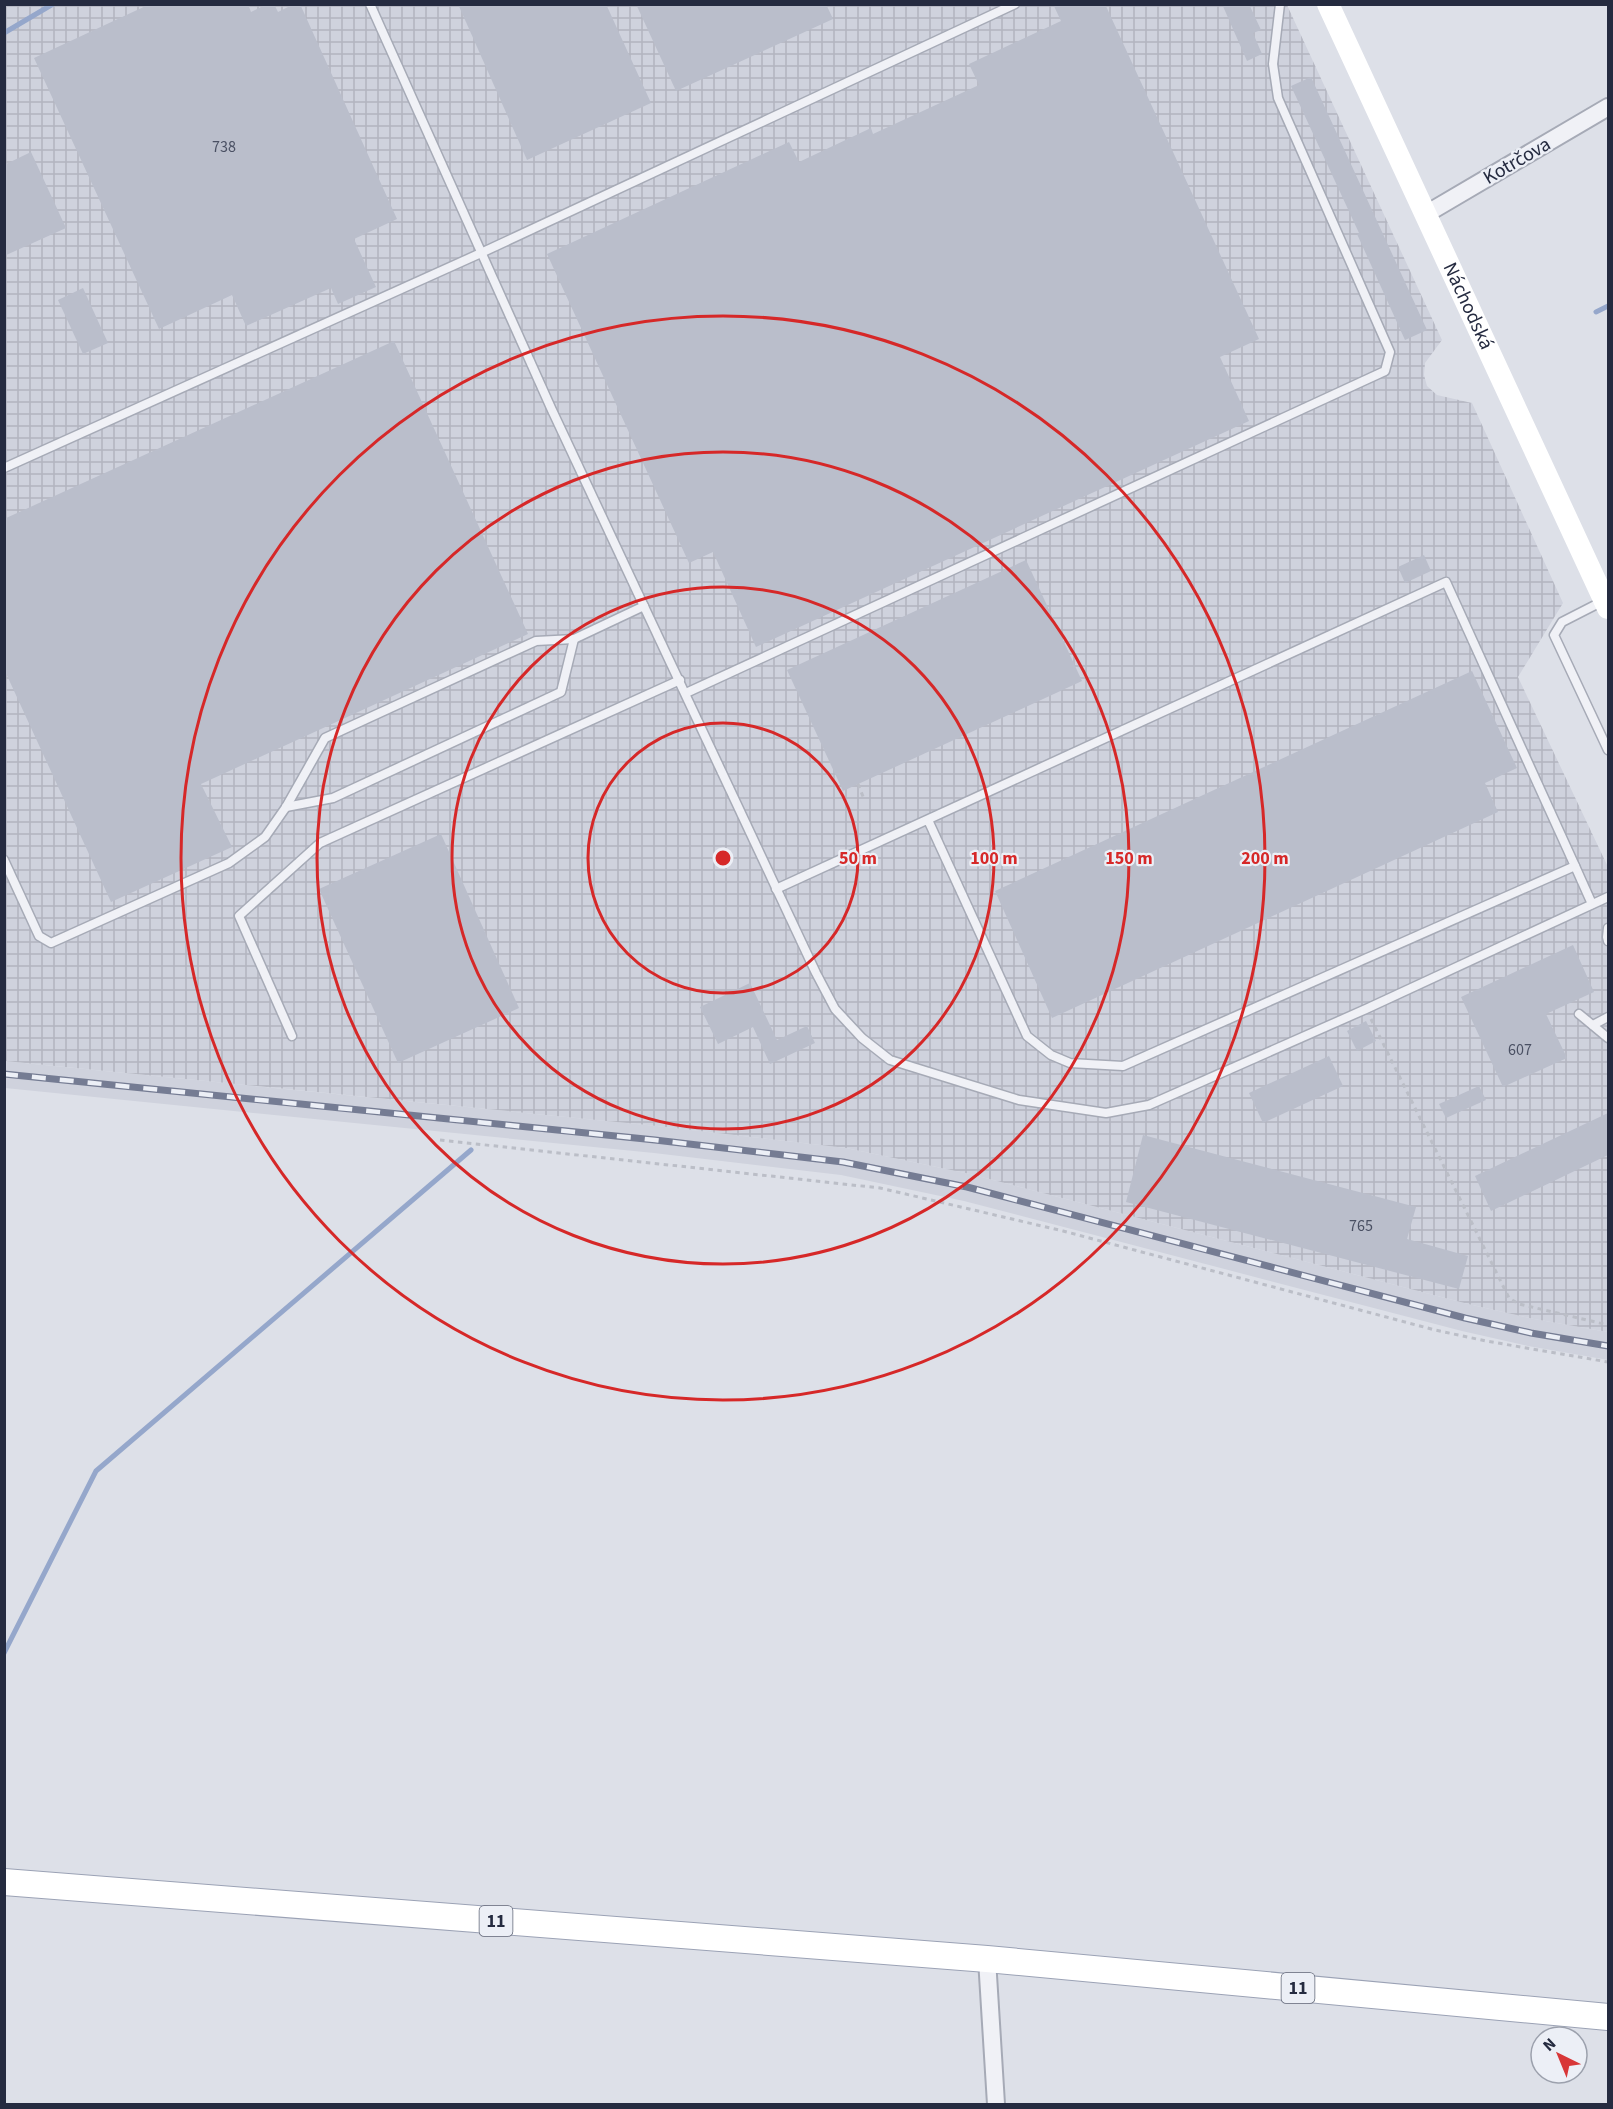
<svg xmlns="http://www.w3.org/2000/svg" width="1613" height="2109" viewBox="0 0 1613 2109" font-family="'Source Sans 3',sans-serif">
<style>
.built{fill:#cfd2dd}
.industrial{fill:url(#industrial-grid)}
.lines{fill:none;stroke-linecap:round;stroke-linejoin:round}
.stream{stroke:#95a7cb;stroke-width:5}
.building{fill:#babecb}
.service-casing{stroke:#a6aab6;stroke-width:11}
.minor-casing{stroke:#a6aab6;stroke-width:20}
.primary-casing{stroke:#9ba2b5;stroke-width:28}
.path{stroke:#bbbec7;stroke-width:3;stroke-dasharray:4.5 4.5;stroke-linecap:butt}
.service{stroke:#f0f1f6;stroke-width:8}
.minor{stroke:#f0f1f6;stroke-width:16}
.secondary{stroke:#fff;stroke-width:22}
.primary{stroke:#fff;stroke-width:26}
.rail-casing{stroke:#757c93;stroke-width:7}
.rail{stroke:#eceff6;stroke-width:4.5;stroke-dasharray:14;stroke-linecap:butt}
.ring{fill:none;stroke:#d62828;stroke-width:3}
.labels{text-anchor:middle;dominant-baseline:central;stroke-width:4.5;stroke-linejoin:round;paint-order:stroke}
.number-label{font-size:16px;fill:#4a5063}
.shield{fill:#eceff6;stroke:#616677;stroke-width:1.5}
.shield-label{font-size:18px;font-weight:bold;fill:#252b40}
.street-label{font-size:20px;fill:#252b40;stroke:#eceff6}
.centre{fill:#d62828;stroke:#eceff6;stroke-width:3}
.ring-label{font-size:18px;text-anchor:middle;font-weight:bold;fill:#d62828;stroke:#eceff6;stroke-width:4.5;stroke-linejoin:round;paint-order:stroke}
</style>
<defs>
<pattern id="industrial-grid" width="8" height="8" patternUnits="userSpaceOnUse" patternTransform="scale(1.5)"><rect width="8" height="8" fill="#cfd2dd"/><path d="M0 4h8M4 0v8" fill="none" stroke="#b2b4bf"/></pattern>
</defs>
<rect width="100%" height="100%" fill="#dde0e8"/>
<polygon class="built" points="4,1061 657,1126 846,1148 970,1174 1468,1304 1534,1319 1608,1332 1608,1360 1528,1346 1462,1331 964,1201 841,1175 654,1153 5,1088"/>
<polygon class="industrial" points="4,5 1287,5 1442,340 1425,363 1424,375 1427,386 1437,395 1472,403 1563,603 1518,677 1608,867 1608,1332 1534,1319 1468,1304 970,1174 846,1148 657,1126 5,1061"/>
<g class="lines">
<g class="stream">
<polyline points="4,33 53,4"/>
<polyline points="1596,312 1608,306"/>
<polyline points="4,1653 96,1471 471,1150"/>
</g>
</g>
<g class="building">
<polygon points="150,4 248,4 251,12 267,4 274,4 278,12 294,4 300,4 397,219 354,239 376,287 338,304 331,288 246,326 232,295 159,329 34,58"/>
<polygon points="458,4 606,4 651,103 527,160"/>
<polygon points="636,4 826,4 833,19 676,91"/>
<polygon points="1053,4 1105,4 1259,339 1220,357 1249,421 756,647 713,552 689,563 547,254 789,142 799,162 871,128 873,134 979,85 969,64 1061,21"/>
<polygon points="1222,4 1249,4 1261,30 1253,33 1262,54 1247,61"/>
<polygon points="1311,77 1427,330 1405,340 1357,234 1359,233 1291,86"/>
<polygon points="31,152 66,228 4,256 4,165"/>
<polygon points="83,288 108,343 83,354 58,300"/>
<polygon points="394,341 528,634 201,784 232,847 111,902 4,669 4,519"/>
<polygon points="1424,555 1431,571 1405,583 1398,567"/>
<polygon points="1026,560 1082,681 843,791 787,670"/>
<polygon points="1472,671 1517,768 1485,783 1498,812 1052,1018 995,891"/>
<polygon points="441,834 519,1008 398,1063 319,889"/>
<polygon points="1573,945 1594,992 1546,1014 1567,1058 1503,1087 1461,997"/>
<polygon points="750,983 777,1040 807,1026 815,1043 770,1064 753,1027 718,1044 700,1007"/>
<polygon points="1366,1021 1376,1041 1357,1051 1347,1031"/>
<polygon points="1329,1056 1343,1086 1263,1123 1249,1093"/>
<polygon points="1479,1086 1486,1100 1446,1118 1439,1104"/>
<polygon points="1608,1113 1608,1155 1491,1211 1475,1176"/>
<polygon points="1143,1135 1416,1207 1407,1239 1468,1256 1459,1289 1126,1202"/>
</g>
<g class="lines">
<defs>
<g id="service">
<polyline points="370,4 551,408 816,973 835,1009 862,1038 890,1060 1019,1100 1106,1113 1149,1105 1366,1009 1608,897"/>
<polyline points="4,468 481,253 1015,4"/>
<polyline points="1605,600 1562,622 1554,635 1608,750"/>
<polyline points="686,693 1385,371 1390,352 1278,98 1273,64 1280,4"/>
<polyline points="286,807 333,798 561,692 574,639"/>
<polyline points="4,860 39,936 51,943 229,863 265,837 286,807 325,738 536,641 574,639 644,606"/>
<polyline points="1575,866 1592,904"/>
<polyline points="776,889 1446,582 1575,866 1123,1066 1070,1063 1051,1055 1027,1036 928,820"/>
<polyline points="1608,928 1607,937 1608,941"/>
<polyline points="1579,1014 1608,1038"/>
<polyline points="1593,1025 1608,1017"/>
<polyline points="292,1036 239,916 320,843 680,680"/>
</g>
<g id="minor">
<polyline points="1426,214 1608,107"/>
<polyline points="987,1959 996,2104"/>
</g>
<polyline id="primary" points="4,1882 987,1959 1608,2017"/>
</defs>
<use href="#service" class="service-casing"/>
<use href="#minor" class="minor-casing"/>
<use href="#primary" class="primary-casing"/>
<g class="path">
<polyline points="858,784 864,799"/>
<polyline points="1371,1019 1509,1298 1519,1304 1608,1325"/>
<polyline points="440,1140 880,1188 1063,1231 1435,1330 1486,1341 1608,1362"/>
</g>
<use href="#service" class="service"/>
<use href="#minor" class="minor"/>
<path class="secondary" id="s1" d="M1328,4L1608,608"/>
<use href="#primary" class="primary"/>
<defs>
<polyline id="rail" points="4,1074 655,1140 843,1162 967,1187 1465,1318 1531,1333 1608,1346"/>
</defs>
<use href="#rail" class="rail-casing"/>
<use href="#rail" class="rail"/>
</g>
<g class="ring">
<circle cx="723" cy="858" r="135"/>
<circle cx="723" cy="858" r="271"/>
<circle cx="723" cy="858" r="406"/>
<circle cx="723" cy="858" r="542"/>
</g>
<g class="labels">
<g class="number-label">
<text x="224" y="147">738</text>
<text x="1520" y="1050">607</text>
<text x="1361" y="1226">765</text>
</g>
<g class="shield">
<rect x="479.5" y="1906" width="33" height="30" rx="4.5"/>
<rect x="1281.5" y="1973" width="33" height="30" rx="4.5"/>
</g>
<g class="shield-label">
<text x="496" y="1921">11</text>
<text x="1298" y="1988">11</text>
</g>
<g class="street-label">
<text transform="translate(1517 161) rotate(-30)">Kotrčova</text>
<text stroke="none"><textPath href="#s1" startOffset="333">Náchodská</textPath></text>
</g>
</g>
<circle cx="723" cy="858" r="9" class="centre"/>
<g class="ring-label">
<text x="858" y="864">50 m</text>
<text x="994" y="864">100 m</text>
<text x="1129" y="864">150 m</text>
<text x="1265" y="864">200 m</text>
</g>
<rect width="1613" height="2109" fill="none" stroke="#252b40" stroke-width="12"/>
<g transform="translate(1559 2055) rotate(317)"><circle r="28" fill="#eceff6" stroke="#9ca1ad" stroke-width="1.5"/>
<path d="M0-4.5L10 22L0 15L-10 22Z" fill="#d83738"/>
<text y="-9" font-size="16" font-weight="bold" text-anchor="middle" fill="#252b40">N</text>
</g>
</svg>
